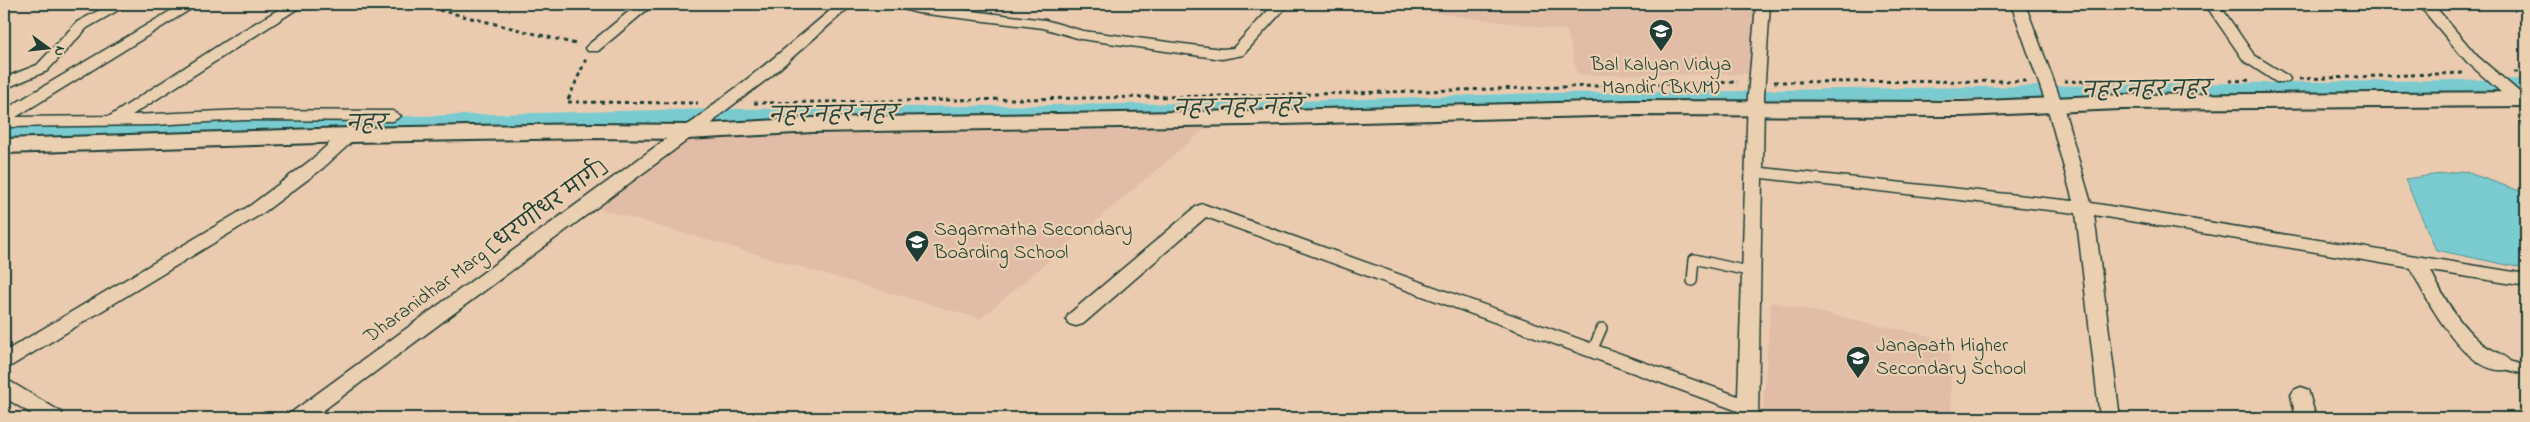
<svg xmlns="http://www.w3.org/2000/svg" width="2530" height="422" viewBox="0 0 2530 422" font-family="'Indie Flower','Playpen Sans Deva',sans-serif">
<style>
.built{fill:#e1bda8}
.water{fill:#7acbd0;stroke:#569292}
.lines{fill:none;stroke-linecap:round;stroke-linejoin:round}
.canal{fill:#7acbd0;fill-rule:evenodd}
.lane-casing{stroke:#1f3d34;stroke-width:12}
.street-casing{stroke:#1f3d34;stroke-width:3}
.secondary-casing{stroke:#1f3d34;stroke-width:4}
.path{stroke:#1f3d34;stroke-width:3;stroke-dasharray:4 4;stroke-linecap:butt}
.lane{stroke:#ead0b1;stroke-width:9}
.street{fill:#ead0b1;fill-rule:evenodd}
.secondary{fill:#ead0b1;fill-rule:evenodd}
.labels{text-anchor:middle;dominant-baseline:central;stroke-width:4.5;stroke-linejoin:round;paint-order:stroke}
.poi-label{font-size:20px;fill:#1f3d34;stroke:#ead0b1;text-anchor:start}
.street-label{font-size:20px;fill:#1f3d34;stroke:#ead0b1}
.water-label{font-size:21px;font-style:italic;fill:#24443c;stroke:#ead0b1}
</style>
<rect width="100%" height="100%" fill="#ebcbb0"/>
<filter id="ink" filterUnits="userSpaceOnUse"><feTurbulence type="fractalNoise" baseFrequency=".02" numOctaves="2"/><feDisplacementMap in="SourceGraphic" scale="10" xChannelSelector="R" yChannelSelector="G"/><feConvolveMatrix kernelMatrix="1 2 1 2 8 2 1 2 1" color-interpolation-filters="sRGB"/></filter>
<g filter="url(#ink)">
<g class="built">
<polygon points="1393,4 1755,5 1749,74 1577,75 1567,31 1391,7"/>
<polygon points="1206,128 980,319 596,208 683,137"/>
<polygon points="1771,302 1950,340 1951,418 1762,418"/>
</g>
<polygon class="water" points="2463,171 2526,193 2526,269 2436,250 2405,179"/>
<g class="lines">
<polygon class="canal" points="2526,79 2526,91 1766,102 1757,98 1755,102 1747,103 1542,105 1268,116 660,124 4,140 4,126 660,110 1268,102 1542,93 1747,91 1756,95 1758,91 1766,90"/>
<defs>
<g id="lane">
<polyline points="1692,281 1694,259 1752,272"/>
<polyline points="1592,351 1602,328"/>
<polyline points="2502,364 2526,370"/>
</g>
<g id="street">
<polygon points="111,4 129,4 87,28 47,71 4,89 4,78 37,65 77,22"/>
<polygon points="182,4 199,4 16,117 110,116 227,40 288,4 305,4 132,115 244,110 393,111 401,116 393,121 244,120 154,125 4,127 4,110"/>
<polygon points="410,4 430,4 431,5 424,9 412,7"/>
<polygon points="638,4 654,4 598,51 588,51 585,48 588,45"/>
<path d="M838,4H853L770,77L721,114L706,130L693,136L313,418H289L292,412L681,128C696,122 705,111 718,101C760,71 798,37 838,4Z"/>
<polygon points="893,4 915,4 1045,20 1083,31 1222,49 1233,48 1274,4 1289,4 1243,55 1222,59 1081,39 1043,28 918,13 895,7"/>
<path d="M1756,4H1770L1764,96L1763,168L2073,201L2047,106L2011,4H2025L2063,106L2091,203L2526,274V286L2431,271C2443,297 2458,323 2480,342C2489,350 2506,354 2512,364L2509,369C2469,381 2424,297 2411,268L2094,215L2120,418H2100L2076,213L1762,178L1758,418H1738V411L1206,217L1083,324L1076,326L1069,324L1066,319L1069,314L1197,206L1203,204L1738,396L1748,96Z"/>
<polygon points="2205,4 2219,4 2254,55 2288,76 2290,79 2288,82 2276,82 2244,61"/>
<polygon points="2418,4 2433,4 2477,56 2524,96 2526,99 2524,102 2512,102 2467,62"/>
<polygon points="349,130 355,131 357,135 355,139 323,168 263,213 11,366 4,368 4,352 251,205 311,160 343,131"/>
<polygon points="4,380 11,382 61,412 64,418 38,418 4,397"/>
<polygon points="2301,387 2308,390 2316,418 2296,418 2291,395 2294,390"/>
</g>
<polygon id="secondary" points="2526,92 2526,106 2119,109 1963,116 1632,115 1245,125 813,132 687,139 592,138 349,142 4,153 4,139 349,128 592,124 687,125 813,118 1245,111 1632,101 1963,102 2119,95"/>
</defs>
<use href="#lane" class="lane-casing"/>
<use href="#street" class="street-casing"/>
<use href="#secondary" class="secondary-casing"/>
<g class="path">
<polyline points="439,10 576,44"/>
<polyline points="586,59 567,102 698,103"/>
<polyline points="2514,72 2526,72"/>
<polyline points="2299,79 2463,73"/>
<polyline points="2064,81 2120,82"/>
<polyline points="2229,81 2253,80"/>
<polyline points="1774,82 2028,81"/>
<polyline points="754,103 1281,95 1738,82"/>
</g>
<use href="#lane" class="lane"/>
<use href="#street" class="street"/>
<use href="#secondary" class="secondary"/>
</g>
</g>
<defs>
<symbol id="school-pin" viewBox="-11 -11 22 30"><path d="M0 17L-7.5 6A9.5 9.5 0 1 1 7.5 6Z" fill="#1f3d34" stroke="#ead0b1"/><path d="M0-5L7-2L0 1L-7-2ZM-4 1L0 2.5L4 1V4Q0 6-4 4Z" fill="#fff"/></symbol>
</defs>
<g fill-rule="evenodd">
<use href="#school-pin" x="1647" y="17" width="28" height="38"/>
<use href="#school-pin" x="903" y="228" width="28" height="38"/>
<use href="#school-pin" x="1844" y="344" width="28" height="38"/>
</g>
<g class="labels">
<g class="poi-label">
<text x="1661" y="65" text-anchor="middle">Bal Kalyan Vidya<tspan x="1661" dy="23">Mandir (BKVM)</tspan></text>
<text x="934" y="230">Sagarmatha Secondary<tspan x="934" dy="23">Boarding School</tspan></text>
<text x="1876" y="346">Janapath Higher<tspan x="1876" dy="23">Secondary School</tspan></text>
</g>
<g class="street-label">
<text transform="translate(486 253) rotate(-36)">Dharanidhar Marg [धरणीधर मार्ग]</text>
</g>
<g class="water-label">
<text transform="translate(2146 91) rotate(-1)">नहर नहर नहर</text>
<text transform="translate(1238 109) rotate(-1)">नहर नहर नहर</text>
<text transform="translate(833 116) rotate(-1)">नहर नहर नहर</text>
<text transform="translate(366 125) rotate(-1)">नहर</text>
</g>
</g>
<rect width="2530" height="422" fill="none" stroke="#ead0b1" stroke-width="20"/>
<rect x="10" y="10" width="2510" height="402" fill="none" stroke="#1f3d34" stroke-width="2" filter="url(#ink)"/>
<g transform="translate(48 48) rotate(105)" stroke="#ead0b1" stroke-width="4" paint-order="stroke">
<path d="M0-4L9 19L0 12L-9 19Z" fill="#1f3d34"/>
<text y="-8" font-size="14" font-weight="bold" text-anchor="middle" fill="#1f3d34">N</text>
</g>
</svg>
